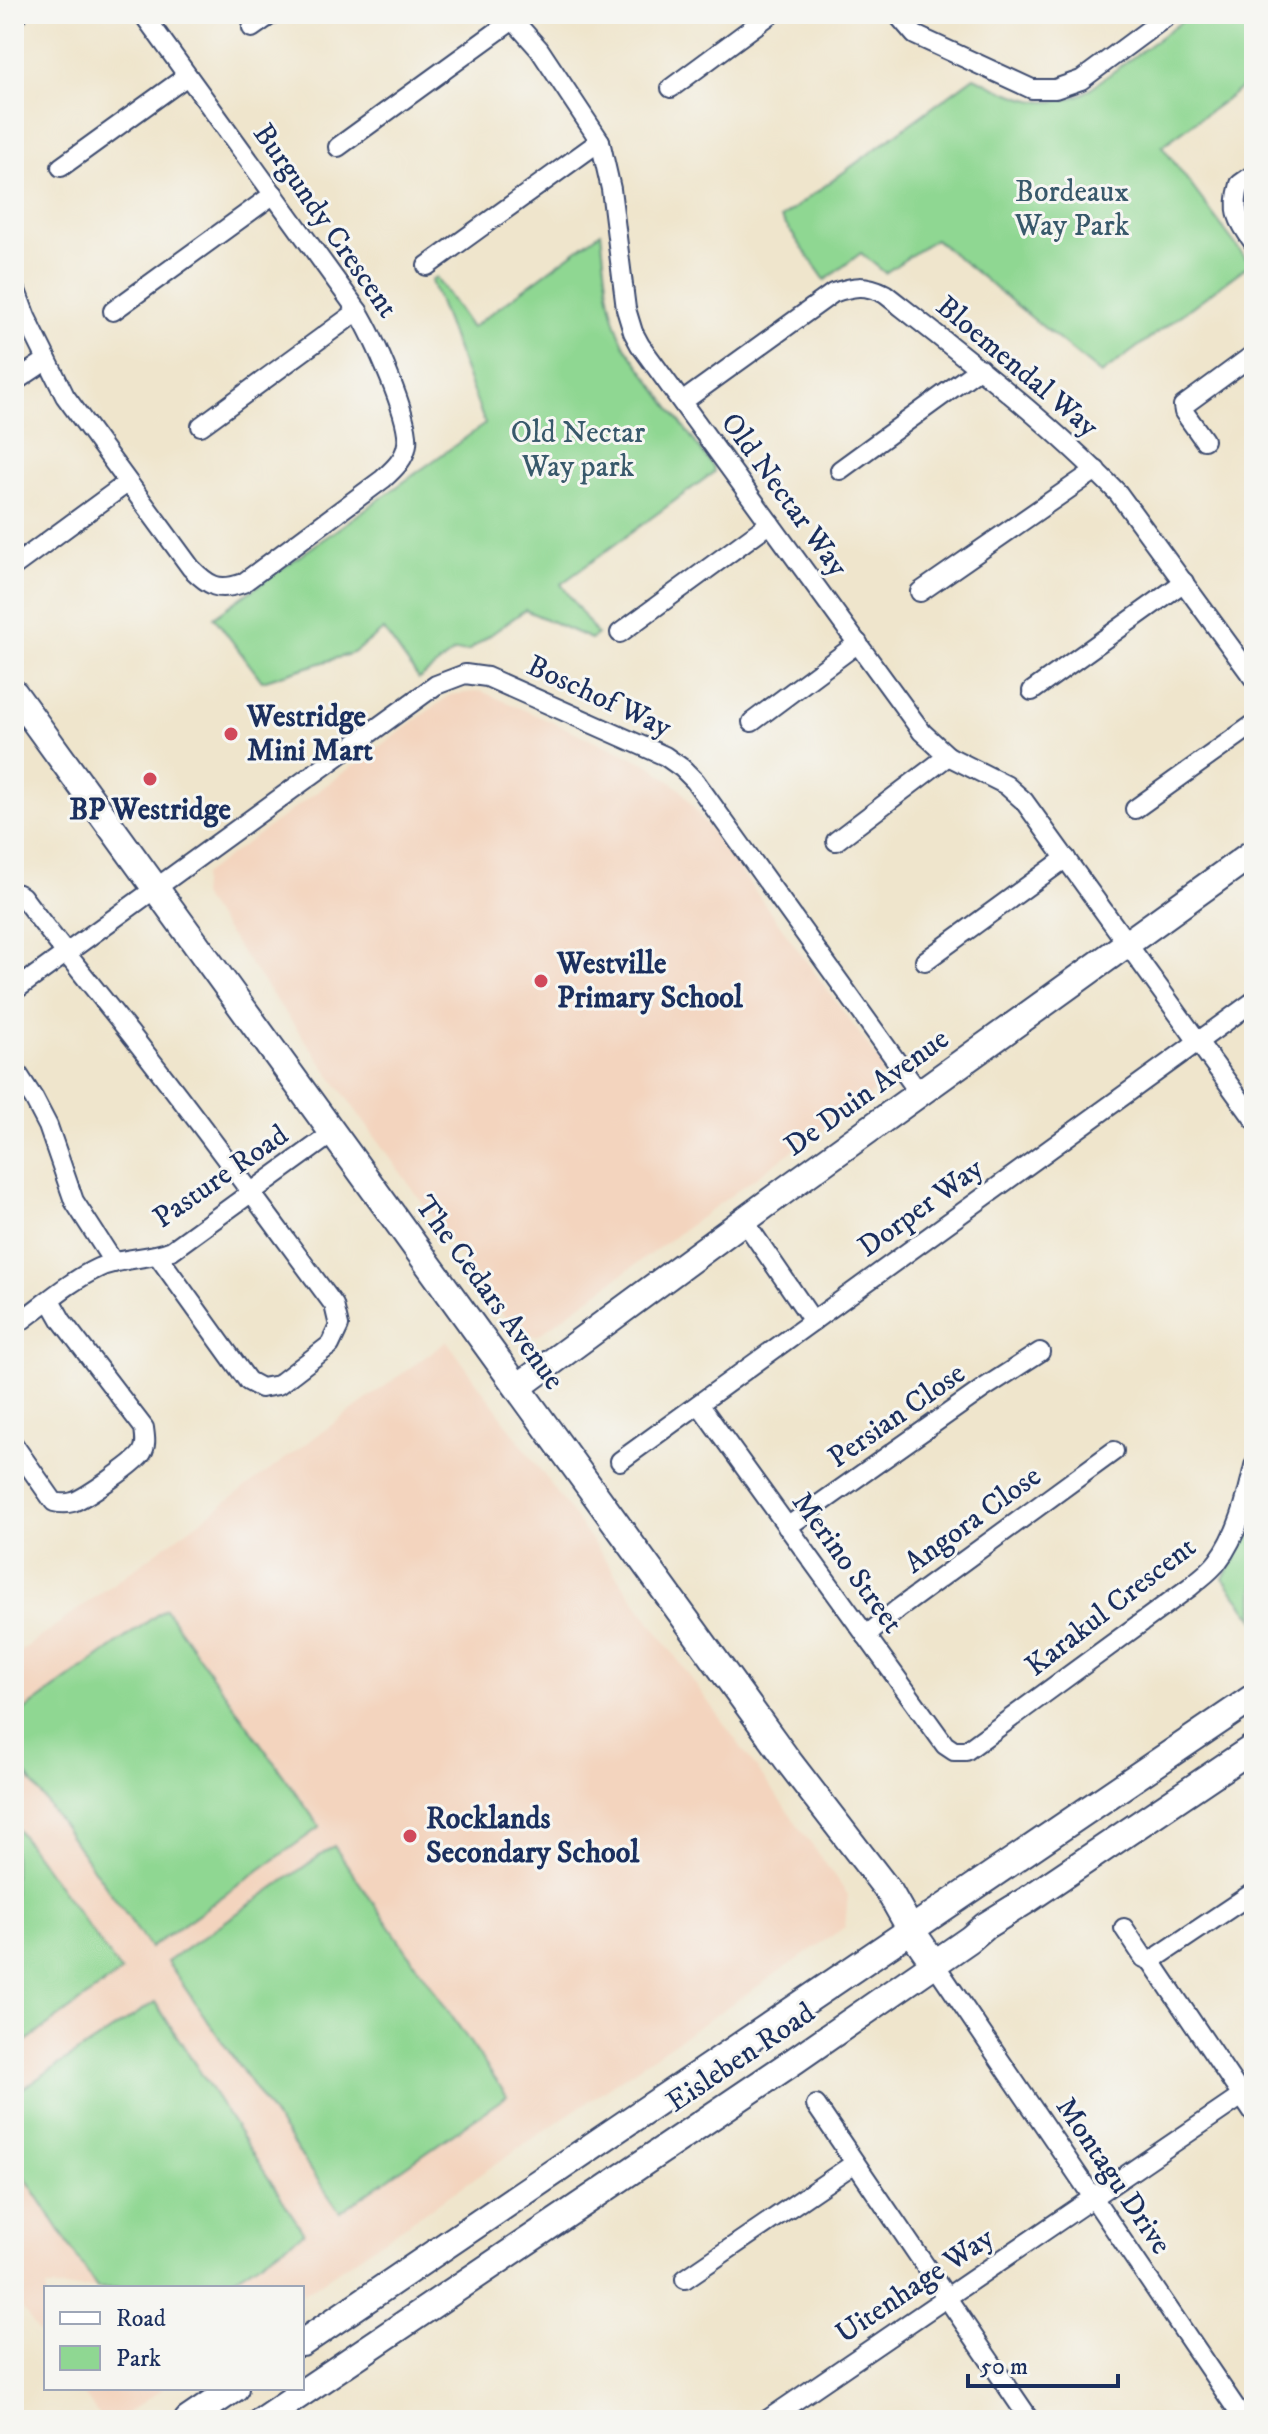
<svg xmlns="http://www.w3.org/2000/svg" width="1268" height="2434" viewBox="0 0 1268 2434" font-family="'IM FELL DW Pica',serif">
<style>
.built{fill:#f3d4be}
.green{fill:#8fd792;stroke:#558378;stroke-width:2}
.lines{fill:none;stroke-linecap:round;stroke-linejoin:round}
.street-casing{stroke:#3b4a6e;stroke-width:22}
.secondary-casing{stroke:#3b4a6e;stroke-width:30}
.street{stroke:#fff;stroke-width:18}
.secondary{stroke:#fff;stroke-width:26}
.poi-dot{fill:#d1495b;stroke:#f6f6f2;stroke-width:3}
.labels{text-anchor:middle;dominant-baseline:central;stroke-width:6;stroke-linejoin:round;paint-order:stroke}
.park-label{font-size:30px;fill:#38596b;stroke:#f6f6f2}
.street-label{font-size:30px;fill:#1b2f5e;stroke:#f6f6f2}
.poi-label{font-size:30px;font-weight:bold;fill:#1b2f5e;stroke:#f6f6f2;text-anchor:start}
</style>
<rect width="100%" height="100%" fill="#f6f6f2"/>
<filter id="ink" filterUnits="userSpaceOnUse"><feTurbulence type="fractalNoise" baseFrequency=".0125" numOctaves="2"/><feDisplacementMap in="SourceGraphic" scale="16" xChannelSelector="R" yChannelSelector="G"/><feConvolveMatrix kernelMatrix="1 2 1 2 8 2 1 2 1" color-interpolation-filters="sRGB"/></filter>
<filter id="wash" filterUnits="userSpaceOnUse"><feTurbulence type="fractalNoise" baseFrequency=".006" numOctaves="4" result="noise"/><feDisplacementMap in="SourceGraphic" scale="32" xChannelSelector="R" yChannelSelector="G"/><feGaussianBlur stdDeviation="1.8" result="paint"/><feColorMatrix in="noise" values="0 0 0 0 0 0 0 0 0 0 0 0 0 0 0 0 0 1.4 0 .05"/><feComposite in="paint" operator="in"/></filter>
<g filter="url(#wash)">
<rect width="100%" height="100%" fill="#efe5cc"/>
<g class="built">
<polygon points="481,691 650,765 681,790 883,1066 879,1088 537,1336 515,1331 201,896 203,875 450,695"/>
<polygon points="447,1341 848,1895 845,1927 302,2295 302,2288 46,2288 46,2342 14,2298 14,1656"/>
<polygon points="79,2388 164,2388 117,2420 102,2420"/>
</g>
<g class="green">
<path d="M1192,14H1254V79L1162,146L1250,264L1101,374L935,239L885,273L861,253L825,280L781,218L974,77C1014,95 1041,113 1084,93Z"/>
<path d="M601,232C606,271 607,311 625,346L713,467L714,472L561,584L597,634L591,639L525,610L468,651L454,652L419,679L384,630L353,653L262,681L214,617L485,424L431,281L436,277L471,328Z"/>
<polygon points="1254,1515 1254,1619 1223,1578 1236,1558"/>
<polygon points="165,1609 320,1827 150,1948 14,1757 14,1718"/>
<polygon points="14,1825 121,1972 14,2050"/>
<polygon points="334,1846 507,2096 340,2212 167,1962"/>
<polygon points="155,2002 304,2233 220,2288 97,2288 14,2160 14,2094"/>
</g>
</g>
<g filter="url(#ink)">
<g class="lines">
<defs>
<g id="street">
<polyline points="508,14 539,49 600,141 611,189 626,309 633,332 640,345 922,732 948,756 1006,785 1024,801 1254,1119"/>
<polyline points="897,14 915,35 1032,89 1055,89 1081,80 1170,14"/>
<polyline points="14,17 18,14"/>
<polyline points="252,28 272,14"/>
<polyline points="671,88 771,14"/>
<polyline points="338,147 513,20"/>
<polyline points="61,167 187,76"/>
<path d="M1254,174L1240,184C1232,211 1238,221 1254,243"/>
<polyline points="427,266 600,141"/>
<path d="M14,285L26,317L65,396L191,568C209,586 218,592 243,583L383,479C394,469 405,459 407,444C411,419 372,334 358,311L143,14"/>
<polyline points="113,311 274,194"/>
<polyline points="14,382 47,360"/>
<path d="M682,402L833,293C853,286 865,284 885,294C965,357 1047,420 1118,493L1254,679"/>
<polyline points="201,426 358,311"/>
<polyline points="1204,440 1184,412 1183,406 1254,354"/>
<polyline points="840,470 980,368"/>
<polyline points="14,566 127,483"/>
<polyline points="920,592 1096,470"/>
<polyline points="620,633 770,523"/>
<polyline points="1032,691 1184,582"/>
<polyline points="752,722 858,643"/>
<polyline points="1135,809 1254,724"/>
<polyline points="836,841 948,756"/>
<path d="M14,898L18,894L22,896C61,949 103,998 143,1050C209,1134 271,1220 334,1305L339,1326L330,1345L278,1385L261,1388L248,1381L158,1256"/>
<polyline points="925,961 1066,858"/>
<polyline points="14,991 436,685 465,674 487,677 665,756 682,768 695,781 920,1094"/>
<polyline points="14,1068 34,1099 48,1126 74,1201 114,1263"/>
<polyline points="745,1222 813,1321"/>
<path d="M14,1326C41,1307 68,1282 98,1268C121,1257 148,1260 172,1250L333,1133"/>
<path d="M699,1404L945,1745L954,1751H966L1190,1587C1199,1579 1211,1571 1218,1561C1238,1535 1247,1498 1254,1466"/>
<path d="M14,1445L54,1502C61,1504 66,1504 73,1502C85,1498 136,1463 142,1453C147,1445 145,1437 144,1428L62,1321L50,1300"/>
<polyline points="620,1461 1254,1001"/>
<polyline points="787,1527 984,1388 1040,1352"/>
<polyline points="866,1636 898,1609 1114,1451"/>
<polyline points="1254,1892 1151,1961 1254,2114"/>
<polyline points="1124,1928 1144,1958 1151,1961"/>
<polyline points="934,1963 1244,2420"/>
<polyline points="816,2105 1030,2420"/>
<polyline points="685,2279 855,2163"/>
<polyline points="767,2420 1242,2096"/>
</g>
<g id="secondary">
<polyline points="14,693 789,1762 890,1893 911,1930 934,1963"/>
<polyline points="518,1387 788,1188 1254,852"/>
<polyline points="302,2343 1254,1697"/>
<polyline points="188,2420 235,2388"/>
<polyline points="262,2420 794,2061 970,1939 985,1926 1027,1900 1254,1747"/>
</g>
</defs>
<use href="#street" class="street-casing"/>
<use href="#secondary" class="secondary-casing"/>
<use href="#street" class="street"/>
<use href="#secondary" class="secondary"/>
</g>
</g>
<g class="poi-dot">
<circle cx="231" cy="734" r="8"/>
<circle cx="150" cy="779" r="8"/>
<circle cx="541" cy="981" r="8"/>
<circle cx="410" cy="1836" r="8"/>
</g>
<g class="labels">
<g class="park-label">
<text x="1072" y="192">Bordeaux<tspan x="1072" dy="34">Way Park</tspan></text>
<text x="578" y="433">Old Nectar<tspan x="578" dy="34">Way park</tspan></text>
</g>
<g class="street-label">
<text transform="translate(325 221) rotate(55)">Burgundy Crescent</text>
<text transform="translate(1017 367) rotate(40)">Bloemendal Way</text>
<text transform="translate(784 495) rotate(54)">Old Nectar Way</text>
<text transform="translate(599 697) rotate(25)">Boschof Way</text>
<text transform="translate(867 1093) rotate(-36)">De Duin Avenue</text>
<text transform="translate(221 1177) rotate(-35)">Pasture Road</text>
<text transform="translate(921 1208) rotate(-36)">Dorper Way</text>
<text transform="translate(489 1293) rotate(54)">The Cedars Avenue</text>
<text transform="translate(897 1416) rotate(-35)">Persian Close</text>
<text transform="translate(973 1520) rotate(-36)">Angora Close</text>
<text transform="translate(847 1563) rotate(54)">Merino Street</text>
<text transform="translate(1111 1607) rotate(-38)">Karakul Crescent</text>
<text transform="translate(741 2058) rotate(-34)">Eisleben Road</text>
<text transform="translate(1113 2176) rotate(56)">Montagu Drive</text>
<text transform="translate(915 2286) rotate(-34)">Uitenhage Way</text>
</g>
<g class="poi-label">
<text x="247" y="717">Westridge<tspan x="247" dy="34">Mini Mart</tspan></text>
<text x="150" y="810" text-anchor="middle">BP Westridge</text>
<text x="557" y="964">Westville<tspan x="557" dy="34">Primary School</tspan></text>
<text x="426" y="1819">Rocklands<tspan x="426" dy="34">Secondary School</tspan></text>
</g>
</g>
<rect width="1268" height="2434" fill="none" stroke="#f6f6f2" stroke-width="48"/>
<rect x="44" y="2286" width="260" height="104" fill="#f6f6f2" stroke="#9ea6b7" stroke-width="2"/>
<rect x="60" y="2312" width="40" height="12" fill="#ffffff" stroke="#9ea6b7" stroke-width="2"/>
<text x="116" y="2326" font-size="24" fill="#1b2f5e">Road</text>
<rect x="60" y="2346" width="40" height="24" fill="#8fd792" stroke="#9ea6b7" stroke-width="2"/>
<text x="116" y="2366" font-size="24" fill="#1b2f5e">Park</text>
<path d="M968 2374v12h150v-12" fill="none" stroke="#1b2f5e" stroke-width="4"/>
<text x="980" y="2374" font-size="24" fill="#1b2f5e" stroke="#f6f6f2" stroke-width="6" paint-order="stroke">50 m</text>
</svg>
